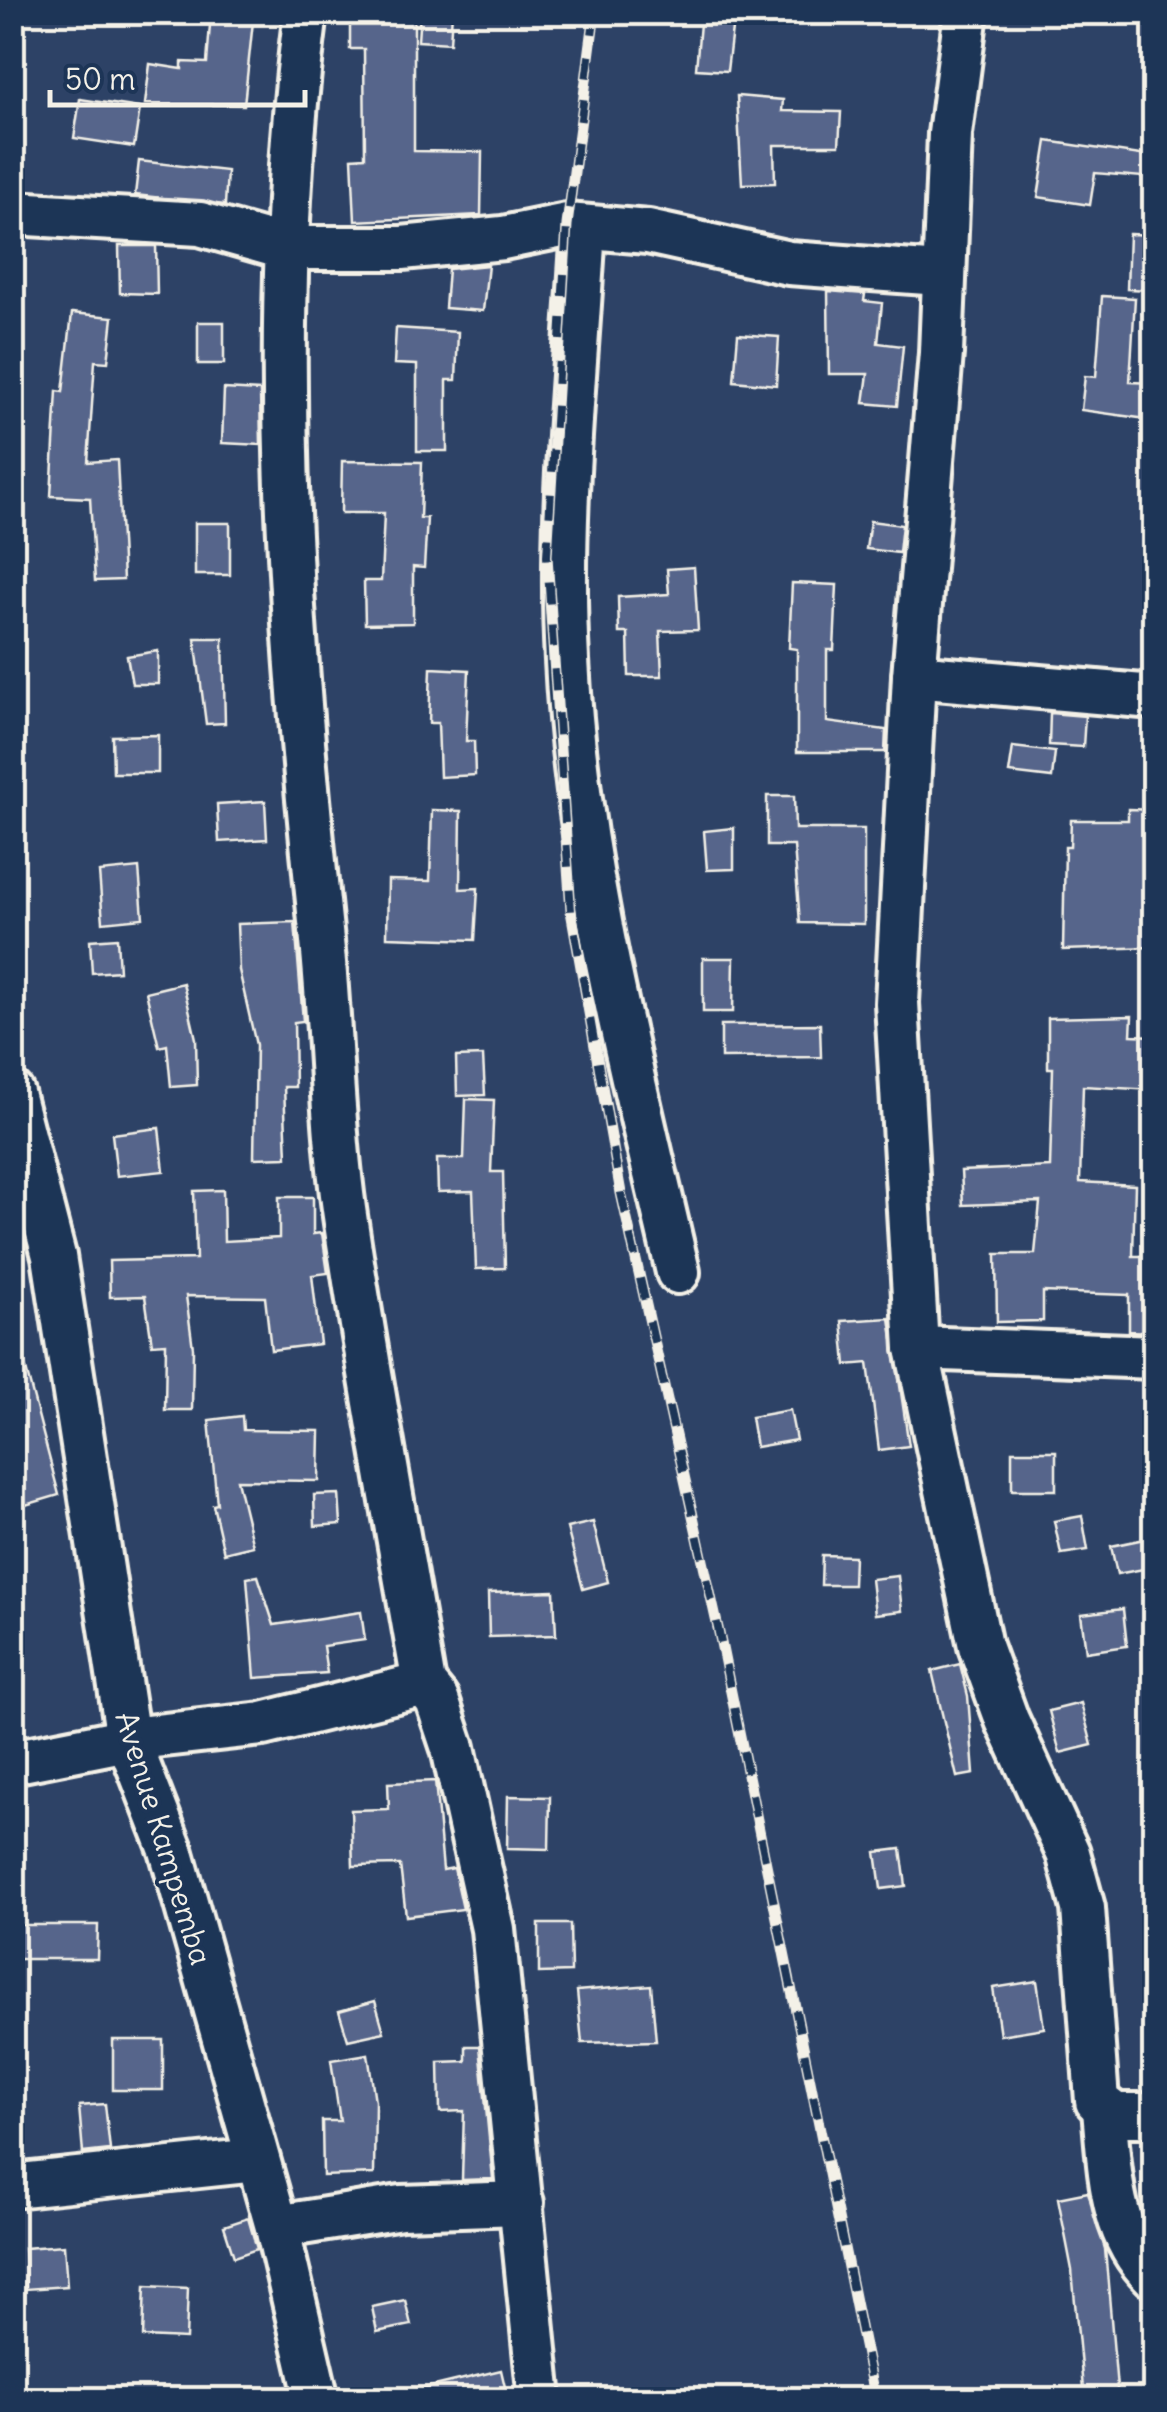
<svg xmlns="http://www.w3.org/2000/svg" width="1167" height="2412" viewBox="0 0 1167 2412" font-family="Delius,sans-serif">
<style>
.building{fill:#56658b;stroke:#f4f1e8;stroke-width:2.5}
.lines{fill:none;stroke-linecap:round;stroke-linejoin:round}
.minor-casing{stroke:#f4f1e8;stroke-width:50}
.minor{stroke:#1d3557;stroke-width:42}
.rail-casing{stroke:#f4f1e8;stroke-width:11}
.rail{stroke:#1d3557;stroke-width:8;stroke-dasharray:22;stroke-linecap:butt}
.labels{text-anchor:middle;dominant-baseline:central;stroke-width:8;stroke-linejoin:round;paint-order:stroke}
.street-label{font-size:30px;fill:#f4f1e8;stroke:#1d3557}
</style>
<rect width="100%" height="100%" fill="#2d4266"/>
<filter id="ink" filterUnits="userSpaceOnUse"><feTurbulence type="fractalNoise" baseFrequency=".01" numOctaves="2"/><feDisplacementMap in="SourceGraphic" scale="20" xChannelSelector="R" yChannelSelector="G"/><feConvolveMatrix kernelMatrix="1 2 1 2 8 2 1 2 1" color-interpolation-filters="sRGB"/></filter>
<g filter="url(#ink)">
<g class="building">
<polygon points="211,12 254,12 244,105 145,104 150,64 182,69 182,62 207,63"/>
<polygon points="420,12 452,12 450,43 418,41"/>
<polygon points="701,12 734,12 727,71 696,69"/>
<polygon points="414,21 414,151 482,152 481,215 355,221 352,158 365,157 364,49 350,49 350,22"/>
<polygon points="737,96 783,100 782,111 841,112 839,145 774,145 775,183 742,184"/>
<polygon points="80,99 140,108 134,147 74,138"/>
<polygon points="1047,141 1154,157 1154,178 1095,173 1090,205 1038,197"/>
<polygon points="139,161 227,171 225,205 135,195"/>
<polygon points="1129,234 1154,235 1154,290 1127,289"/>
<polygon points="119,246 156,246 157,294 120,293"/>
<polygon points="488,265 483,311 445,308 448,269"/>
<polygon points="828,291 865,294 864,301 882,303 878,343 903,346 897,406 864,403 868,374 829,374"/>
<polygon points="1102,296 1135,298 1130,382 1154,383 1154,420 1081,410 1085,376 1096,377"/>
<polygon points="72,313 113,317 108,362 95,361 88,462 117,460 123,580 95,581 90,498 51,496 57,391 63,392"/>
<rect x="198" y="322" width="26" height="42"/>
<polygon points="396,328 458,332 456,380 447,380 447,451 417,451 417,365 394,364"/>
<polygon points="738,334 779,337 776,385 734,381"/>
<polygon points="224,389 260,391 261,445 222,443"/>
<polygon points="342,461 422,462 420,518 427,518 424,568 413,567 413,623 365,624 364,581 381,581 384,513 341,513"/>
<polygon points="870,521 902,525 899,553 866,549"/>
<rect x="195" y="523" width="35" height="52"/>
<polygon points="694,567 698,630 660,631 662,676 629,676 628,633 619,633 618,597 669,594 667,569"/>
<polygon points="792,583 837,585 834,650 827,650 827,722 886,730 885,752 797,752 797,649 789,648"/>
<polygon points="195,638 223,638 225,723 206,724"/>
<polygon points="158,651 158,684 132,684 127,656"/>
<polygon points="431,668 469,670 466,741 474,741 475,775 440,777 438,723 429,723"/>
<polygon points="1050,713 1085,716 1083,747 1049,745"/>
<polygon points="158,735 158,773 113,773 112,736"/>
<polygon points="1013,747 1055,752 1052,778 1009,773"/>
<polygon points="767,796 794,796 795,829 864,829 864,924 800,923 794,846 767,846"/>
<polygon points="265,801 267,839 219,842 217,804"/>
<polygon points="1128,809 1154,810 1154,947 1063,950 1065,847 1070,847 1071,820 1128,820"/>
<polygon points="432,810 461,811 460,889 478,888 475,940 387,937 388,880 430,881"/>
<polygon points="734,828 734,869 707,870 704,831"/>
<polygon points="139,868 143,918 103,922 99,872"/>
<polygon points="295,922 303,1021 294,1022 295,1087 284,1087 287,1157 254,1158 256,1045 239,970 237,924"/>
<polygon points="117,938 119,971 92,973 90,940"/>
<polygon points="703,958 734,958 733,1012 703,1012"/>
<polygon points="183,983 196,1039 197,1085 171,1087 167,1045 159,1047 146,992"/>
<polygon points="1132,1016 1131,1035 1154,1036 1154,1090 1083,1086 1080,1182 1135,1185 1133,1256 1154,1256 1154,1332 1129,1331 1129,1295 1043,1292 1043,1321 997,1322 996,1254 1035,1254 1040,1202 963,1205 961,1171 1050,1167 1053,1068 1048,1068 1048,1018"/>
<polygon points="820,1024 821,1057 721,1058 721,1025"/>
<polygon points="483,1056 485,1095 457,1096 456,1057"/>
<polygon points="466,1099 494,1100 491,1172 503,1172 505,1268 476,1269 473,1191 438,1192 437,1159 464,1159"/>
<polygon points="159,1128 164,1171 117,1176 112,1134"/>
<polygon points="223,1190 224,1241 279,1238 279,1197 313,1197 313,1234 322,1233 328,1273 312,1275 320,1344 271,1350 265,1297 186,1296 193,1348 192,1410 165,1410 166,1343 152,1344 145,1296 110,1297 109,1261 196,1259 194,1191"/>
<polygon points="890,1318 909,1446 879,1450 868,1363 846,1365 842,1321"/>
<polygon points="22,1354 59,1495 12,1509 12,1356"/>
<polygon points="790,1410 796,1440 756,1447 751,1417"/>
<polygon points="242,1416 243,1430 320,1431 319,1481 237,1480 253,1546 224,1553 213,1505 217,1504 209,1420"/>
<rect x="1012" y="1451" width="44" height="39"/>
<polygon points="339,1494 341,1524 315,1526 314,1495"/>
<polygon points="1082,1516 1088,1550 1061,1554 1054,1521"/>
<polygon points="593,1522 608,1582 583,1589 567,1528"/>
<polygon points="1154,1537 1154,1567 1117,1574 1111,1546"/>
<polygon points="822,1555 854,1556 853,1585 821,1585"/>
<polygon points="258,1576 274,1625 361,1612 365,1640 323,1646 327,1673 255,1678 247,1578"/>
<polygon points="898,1576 902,1611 875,1614 871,1579"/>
<polygon points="554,1591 556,1635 489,1637 488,1593"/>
<polygon points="1123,1609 1127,1646 1086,1652 1081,1614"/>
<polygon points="960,1664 968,1696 974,1774 957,1777 932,1671"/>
<polygon points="1081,1703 1092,1745 1060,1753 1049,1711"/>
<polygon points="435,1781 443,1870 454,1868 463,1909 406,1916 400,1865 353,1866 351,1810 389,1809 388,1783"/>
<polygon points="508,1796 550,1797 549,1849 507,1848"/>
<polygon points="901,1849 906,1886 881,1889 876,1852"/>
<polygon points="539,1924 570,1924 571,1972 539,1973"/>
<polygon points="12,1925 98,1925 97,1959 12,1959"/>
<polygon points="1037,1981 1044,2028 1000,2035 993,1988"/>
<polygon points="651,1985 656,2041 582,2043 577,1991"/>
<polygon points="375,2001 384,2032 348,2040 339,2011"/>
<rect x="113" y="2040" width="50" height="50"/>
<polygon points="466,2046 480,2046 493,2179 462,2180 464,2111 440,2112 439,2062 466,2061"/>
<polygon points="368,2054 375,2101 374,2174 323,2176 322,2121 340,2121 331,2060"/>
<polygon points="105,2104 110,2150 83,2153 79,2106"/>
<polygon points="1088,2192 1105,2249 1118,2400 1084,2399 1072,2270 1058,2198"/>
<polygon points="248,2218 257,2249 234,2257 224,2226"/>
<polygon points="64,2245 67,2286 26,2289 24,2248"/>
<polygon points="145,2286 188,2288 186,2339 143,2337"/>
<polygon points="405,2300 411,2325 377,2332 372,2307"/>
<polygon points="501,2370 508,2400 423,2400 422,2389"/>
</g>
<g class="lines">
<defs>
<g id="minor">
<polyline points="966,12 950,134 941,353 914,676 897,1003 917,1348 980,1646 1007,1720 1068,1853 1083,1908 1097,2101 1115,2115 1154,2115"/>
<polyline points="12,213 200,224 285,248 402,248 503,238 567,225 648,232 789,263 941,274"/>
<path d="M584,227C576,370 559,517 567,660C577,866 632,1072 678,1272"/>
<polyline points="914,676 1154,697"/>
<polyline points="12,1093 54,1256 128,1739 171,1850 277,2227 317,2400"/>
<polyline points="917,1348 1154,1357"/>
<polyline points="424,1684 437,1700 453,1748 493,1929 540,2400"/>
<path d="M12,1762L128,1739L263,1724L424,1684C397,1526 367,1368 344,1209C331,1117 331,1023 321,931C289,626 266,318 306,12"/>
<path d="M1104,2110C1110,2169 1109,2233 1154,2276"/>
<polyline points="12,2186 256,2160"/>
<polyline points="277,2227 401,2207 522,2203"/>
</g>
</defs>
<use href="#minor" class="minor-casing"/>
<use href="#minor" class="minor"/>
<defs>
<polyline id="rail" points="595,12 567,225 547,556 571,911 621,1193 718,1628 875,2400"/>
</defs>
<use href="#rail" class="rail-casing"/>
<use href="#rail" class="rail"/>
</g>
</g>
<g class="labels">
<g class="street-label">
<text transform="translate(164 1838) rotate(73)">Avenue Kampemba</text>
</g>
</g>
<rect width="1167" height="2412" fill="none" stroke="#1d3557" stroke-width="50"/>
<rect x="25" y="25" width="1117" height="2362" fill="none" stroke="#f4f1e8" stroke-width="4" filter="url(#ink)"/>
<path d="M50 90v15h255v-15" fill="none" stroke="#f4f1e8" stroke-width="5"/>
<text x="65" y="90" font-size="30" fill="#f4f1e8" stroke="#1d3557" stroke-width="8" paint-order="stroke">50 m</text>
</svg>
